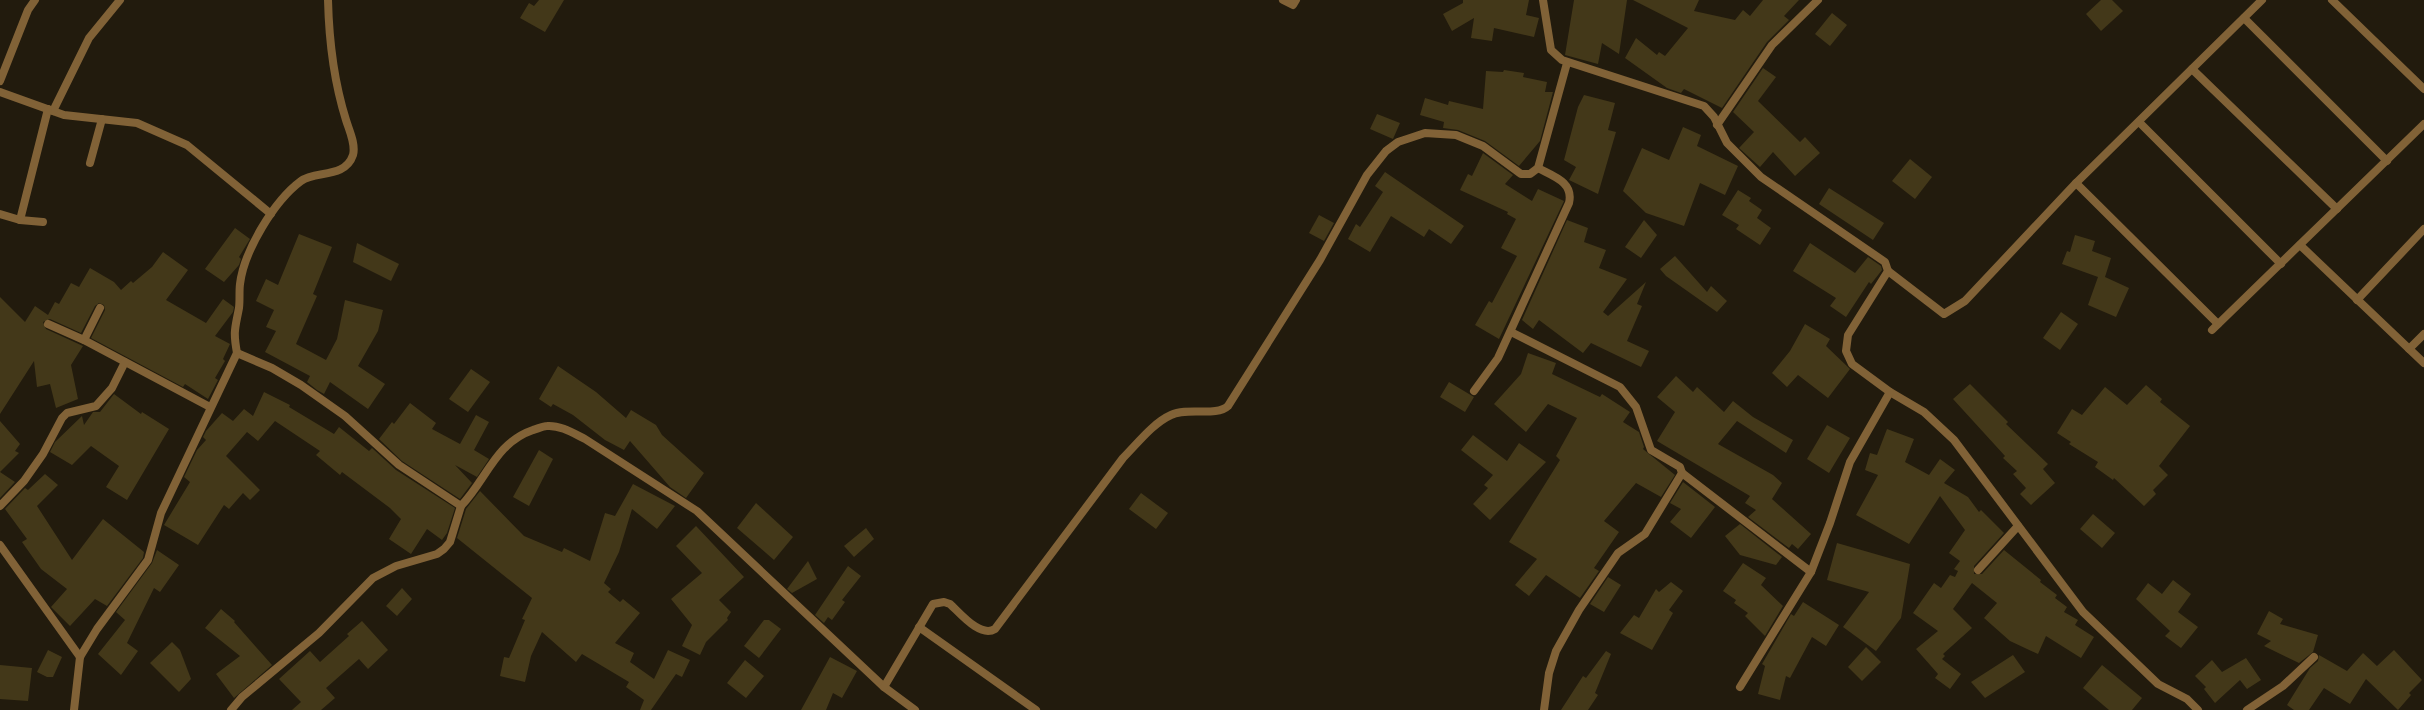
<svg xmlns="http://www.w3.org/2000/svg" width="2424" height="710" viewBox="0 0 2424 710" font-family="Arial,sans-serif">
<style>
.building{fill:#433819}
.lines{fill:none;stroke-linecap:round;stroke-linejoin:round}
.street{stroke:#816237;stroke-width:8}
</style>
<rect width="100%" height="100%" fill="#221b0d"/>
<g class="building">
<polygon points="539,0 564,0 545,32 520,18 529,3 534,6"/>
<polygon points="1463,0 1529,0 1526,15 1539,18 1534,37 1494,28 1492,41 1471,38 1474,18 1452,31 1443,14 1463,3"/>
<polygon points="1574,0 1627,0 1619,54 1602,43 1598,64 1565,55"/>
<polygon points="1633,0 1699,0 1694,11 1735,20 1743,10 1750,16 1763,0 1799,0 1784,16 1789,20 1767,42 1722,108 1684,89 1681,93 1667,88 1625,58 1636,38 1657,55 1659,52 1665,56 1688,28"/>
<polygon points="2101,0 2112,0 2123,11 2101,31 2086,14"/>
<polygon points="1832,13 1847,25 1830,46 1815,34"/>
<polygon points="1763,68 1776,77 1758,101 1800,142 1805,137 1820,153 1795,176 1773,152 1760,167 1739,148 1754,132 1733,112"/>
<polygon points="1504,70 1524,73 1523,77 1547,82 1545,92 1553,92 1540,141 1519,166 1485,141 1458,130 1443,128 1444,122 1420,115 1425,98 1448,105 1449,101 1483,109 1486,71 1503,72"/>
<polygon points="1584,95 1615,103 1608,130 1616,132 1598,194 1569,180 1576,167 1564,160 1578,107"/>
<polygon points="1377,114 1400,123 1393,139 1370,129"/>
<polygon points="1683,127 1701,135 1697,146 1738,166 1725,195 1700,183 1684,226 1646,213 1623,191 1642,148 1669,160"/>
<polygon points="1483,153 1513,175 1505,184 1532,201 1538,189 1564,201 1499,339 1475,325 1489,301 1492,303 1517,256 1501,248 1516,219 1507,214 1508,212 1460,190 1468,174 1472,176"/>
<polygon points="1910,159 1932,177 1915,199 1892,181"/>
<polygon points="1385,172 1464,226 1451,244 1429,229 1424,237 1391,216 1370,252 1348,239 1356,224 1360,227 1383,192 1375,186"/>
<polygon points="1829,188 1884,223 1873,240 1819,204"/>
<polygon points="1738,190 1751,198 1749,201 1762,210 1757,218 1771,228 1760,245 1736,229 1739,225 1722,215"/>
<polygon points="1319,215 1334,223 1324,241 1309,233"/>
<polygon points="1567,220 1588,228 1584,242 1606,250 1599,268 1627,279 1603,312 1608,316 1646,282 1637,304 1642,306 1627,341 1649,351 1641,367 1591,343 1583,353 1539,320 1533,329 1522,320"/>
<polygon points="1644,220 1657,235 1641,258 1625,247"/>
<polygon points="235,228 250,239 239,257 241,259 239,265 224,282 205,269"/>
<polygon points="299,234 332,247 313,294 317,296 296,344 326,360 337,339 345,300 383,310 378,331 358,366 385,384 368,409 330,382 324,394 317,390 307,382 310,376 265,352 276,331 266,327 274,310 256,301 266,279 278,285"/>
<polygon points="2075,235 2095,241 2092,251 2111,258 2105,277 2129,288 2116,317 2088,305 2098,277 2062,264 2067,251 2070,252"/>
<polygon points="357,243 399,264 391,281 353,262"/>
<polygon points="1810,243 1855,273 1868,257 1881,266 1882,270 1871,284 1869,282 1846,317 1830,306 1836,298 1793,271"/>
<polygon points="163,252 188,270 166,300 206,323 223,299 234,307 233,312 215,336 230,344 223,359 225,361 215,378 218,380 208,399 185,384 183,387 91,338 105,310 104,305 99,303 95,306 81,333 50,319 43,322 46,329 83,346 71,365 78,399 56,408 50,384 37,387 34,361 0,414 0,297 25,322 35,306 48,315 55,302 59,304 71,283 79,287 90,268 114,282 121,290 131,281 133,283 152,267"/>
<polygon points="1675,256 1707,292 1711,286 1727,301 1717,312 1666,276 1660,269"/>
<polygon points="2061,312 2078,324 2060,350 2043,338"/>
<polygon points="1805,324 1830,339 1826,346 1850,369 1828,398 1798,375 1787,387 1772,373 1790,351"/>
<polygon points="1528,353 1556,363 1552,374 1600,397 1602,394 1630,412 1623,422 1639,432 1644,447 1643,449 1675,475 1661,497 1636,483 1604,521 1619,532 1594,568 1599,571 1580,598 1546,575 1529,596 1515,585 1537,559 1509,542 1560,460 1556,456 1577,418 1548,404 1526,432 1494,404 1521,374"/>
<polygon points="558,366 596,392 626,418 631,410 656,425 662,435 704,473 686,498 670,487 630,441 624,450 605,440 573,415 553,404 551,407 539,399"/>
<polygon points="471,369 490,382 468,412 449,399"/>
<polygon points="1676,376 1693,392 1697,387 1724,412 1733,401 1753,417 1793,440 1786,453 1737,421 1718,444 1773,475 1782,483 1772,499 1811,534 1798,549 1792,544 1789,548 1748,517 1756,510 1745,503 1750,496 1657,441 1675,412 1657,397"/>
<polygon points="1449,382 1474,397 1465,412 1440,397"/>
<polygon points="1970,384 2008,422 2006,424 2048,464 2043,469 2055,483 2031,505 2020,494 2026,488 2013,474 2017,471 2003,458 2005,456 1953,399"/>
<polygon points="2146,385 2162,399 2160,402 2190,426 2159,466 2168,475 2153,490 2156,494 2144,506 2114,478 2113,480 2095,467 2098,462 2069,444 2071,442 2057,433 2072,409 2082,415 2105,387 2127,405"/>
<polygon points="264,392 290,405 289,407 334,434 339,427 369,451 372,448 396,470 455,508 447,533 442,540 427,529 411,554 389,539 401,519 390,508 342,472 340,475 316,455 320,451 275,421 258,441 247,432 226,456 260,490 250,500 243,493 229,509 224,505 198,545 164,525 190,482 184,477 197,450 206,440 203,437 206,431 222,413 233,421 244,409 253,416"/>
<polygon points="114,394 141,414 142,412 169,429 127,500 106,487 119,466 91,446 72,465 50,452 55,442 82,416 84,425 93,412 100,412"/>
<polygon points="410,403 436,423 432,429 460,444 476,415 489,422 474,450 489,459 477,477 455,465 472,483 460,499 402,461 379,439 392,422 394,424"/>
<polygon points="0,421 20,444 15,451 19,453 0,472 15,482 0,498"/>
<polygon points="1827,425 1850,438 1829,473 1807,459"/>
<polygon points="1887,429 1914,439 1905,462 1929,475 1940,459 1955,470 1944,483 1968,497 1979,512 1981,510 2004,533 1974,566 1974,574 1982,574 2004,550 2041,580 2040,582 2057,595 2055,598 2067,607 2064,612 2078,620 2075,625 2094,637 2081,658 2046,636 2038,654 2010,641 1984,618 1997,603 1972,583 1953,609 1972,628 1943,654 1945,656 1942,659 1961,674 1950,689 1935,678 1938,674 1916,649 1938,631 1913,613 1934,583 1941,588 1950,575 1955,577 1958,571 1954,569 1960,561 1949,553 1965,530 1940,496 1909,544 1856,515 1878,475 1865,470 1870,453 1877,455"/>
<polygon points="1473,435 1507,461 1519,443 1546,462 1490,520 1473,504 1488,488 1484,485 1493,475 1461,450"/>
<polygon points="539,450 553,459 529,506 513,497"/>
<polygon points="45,474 58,485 37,506 72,560 103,519 144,552 143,558 107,606 95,599 70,626 51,607 67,589 41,569 22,542 27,539 5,509 25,488 28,490"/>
<polygon points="1683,482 1715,507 1691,538 1670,522 1681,509 1670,503"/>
<polygon points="633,484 675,506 657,529 632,509 619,552 604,583 611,589 608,592 620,602 623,599 640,613 615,643 634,653 630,662 654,679 668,650 690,660 682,677 676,674 651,710 640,710 644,700 626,687 629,682 582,654 576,662 542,632 531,656 525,682 500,676 504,657 509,658 525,620 522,619 532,598 457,538 466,509 480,491 524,536 562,552 564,548 590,561 605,513 615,516"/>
<polygon points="1141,493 1168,513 1156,529 1129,509"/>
<polygon points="756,503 793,537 774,560 737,528"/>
<polygon points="2093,514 2115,533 2102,548 2080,529"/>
<polygon points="1740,524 1782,557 1776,565 1740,555 1725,536"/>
<polygon points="696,526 744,577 719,600 731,612 727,618 728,620 706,642 700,655 682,646 692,625 671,599 702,573 676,546"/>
<polygon points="866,528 874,539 854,557 844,546"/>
<polygon points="1837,543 1910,564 1901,618 1876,651 1843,627 1869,592 1827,580"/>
<polygon points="157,550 179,565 160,592 154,588 127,643 138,651 121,675 98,654 125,620 116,612 152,563"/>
<polygon points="808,561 817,579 792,593 787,589"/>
<polygon points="1743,563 1766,578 1761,585 1783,606 1765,636 1745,616 1748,613 1734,603 1736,600 1723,591"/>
<polygon points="848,566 861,576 842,600 845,602 832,620 828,617 824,623 815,615"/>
<polygon points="1608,577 1621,585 1604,612 1590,604"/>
<polygon points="2173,580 2191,594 2178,612 2198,627 2181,648 2165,636 2170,631 2136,599 2148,583 2162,594"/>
<polygon points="1671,582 1683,591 1669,610 1673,613 1652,650 1620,633 1634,615 1639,618 1656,589 1659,592"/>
<polygon points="402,588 412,599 397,616 386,606"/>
<polygon points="1803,602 1839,625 1826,646 1812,637 1790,678 1786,676 1780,700 1758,694 1765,666 1762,664 1791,614 1794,616"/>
<polygon points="221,609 235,621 234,622 272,665 234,698 216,674 240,656 205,628"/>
<polygon points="2269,611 2283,619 2280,624 2318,635 2313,652 2299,663 2264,646 2271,641 2257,634"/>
<polygon points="764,620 769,620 781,629 759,658 744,646"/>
<polygon points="362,621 388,650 368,669 359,659 326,688 335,698 321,710 292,710 301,702 279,679 310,651 320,662 349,636 347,634"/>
<polygon points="172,642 180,650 191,679 179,692 150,663"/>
<polygon points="1866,647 1881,662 1862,681 1848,667"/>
<polygon points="48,650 62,657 53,677 47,677 37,672"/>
<polygon points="2394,650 2422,680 2409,693 2411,695 2398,710 2366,679 2350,704 2324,688 2309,710 2294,710 2287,705 2310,668 2318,661 2319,655 2347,671 2363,653 2377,666"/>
<polygon points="1606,651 1611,654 1595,693 1598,695 1588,710 1561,710 1583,676 1586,678"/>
<polygon points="2013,655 2025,672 1985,698 1971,682"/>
<polygon points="830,657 857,671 842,698 833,693 826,710 801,710"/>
<polygon points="2246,658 2261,680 2247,689 2240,680 2215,703 2204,689 2206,687 2195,676 2212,660 2222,672"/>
<polygon points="745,660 764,676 746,698 727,683"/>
<polygon points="0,665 32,668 28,701 0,699"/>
<polygon points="2102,665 2142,698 2132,710 2109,710 2083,688"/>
</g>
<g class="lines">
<g class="street">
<polyline points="1283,0 1293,5 1296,0"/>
<polyline points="1543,0 1551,50 1562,60 1704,106 1714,117 1727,143 1761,177 1885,262 1888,271 1848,335 1846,351 1852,364 1890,392 1924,412 1954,440 2083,612 2158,684 2187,699 2198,710"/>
<polyline points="2332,0 2424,89"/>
<polyline points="2244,18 2387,161"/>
<polyline points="2192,69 2337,209"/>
<polyline points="0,81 28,10 35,0"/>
<polyline points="0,92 64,115 137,123 187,145 271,214"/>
<polyline points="53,111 89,38 120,0"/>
<polyline points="2139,122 2281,264"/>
<polyline points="1717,125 1772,45 1818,0"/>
<polyline points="90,163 102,119"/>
<polyline points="2076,183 2218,324"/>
<polyline points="0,214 20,220 43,222"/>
<polyline points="20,220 48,109"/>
<polyline points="2300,245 2424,363"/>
<polyline points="1888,271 1944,314 1965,301 2076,183 2262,0"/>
<polyline points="2357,300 2424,229"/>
<polyline points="48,324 84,340 210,407"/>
<polyline points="2212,330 2424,124"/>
<polyline points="1511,332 1620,387 1636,407 1651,450 1680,467 1682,473 1645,534 1618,553 1579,610 1556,651 1549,673 1544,710"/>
<polyline points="84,340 100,308"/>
<polyline points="2409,349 2424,334"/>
<path d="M237,353L272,368L301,385L345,416L399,465L461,506C487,479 495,443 533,430C537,429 543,426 547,426C560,425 573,433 585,439L697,511L884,687L915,710"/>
<path d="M1474,391L1498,358L1569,203C1574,182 1553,176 1538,168"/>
<polyline points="1682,473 1811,572"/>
<polyline points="0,506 24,481 43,454 62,418 67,413 96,406 112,388 125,362"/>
<polyline points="0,545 80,657"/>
<polyline points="1978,570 2018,526"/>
<polyline points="919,627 1036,710"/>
<path d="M884,687L933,604L944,602L950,604C960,613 980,638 995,629L1123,458C1137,444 1153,423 1171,415C1188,407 1216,417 1228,406L1320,260L1367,175L1386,151L1398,142L1425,133L1456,135L1483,146L1521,174H1530L1538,168L1567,63"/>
<polyline points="1740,687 1811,572 1830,523 1850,462 1890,392"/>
<path d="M74,710L80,657L97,629L148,560L161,513L237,353C233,331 235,329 239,308C240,300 239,292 240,284C244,251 274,201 301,181C315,170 345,179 353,155C356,144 349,130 346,120C334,82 329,40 328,0"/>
<polyline points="231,710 242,697 319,633 373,578 396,566 437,554 444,549 450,542 461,506"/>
<polyline points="2247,710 2283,686 2314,657"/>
</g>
</g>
</svg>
